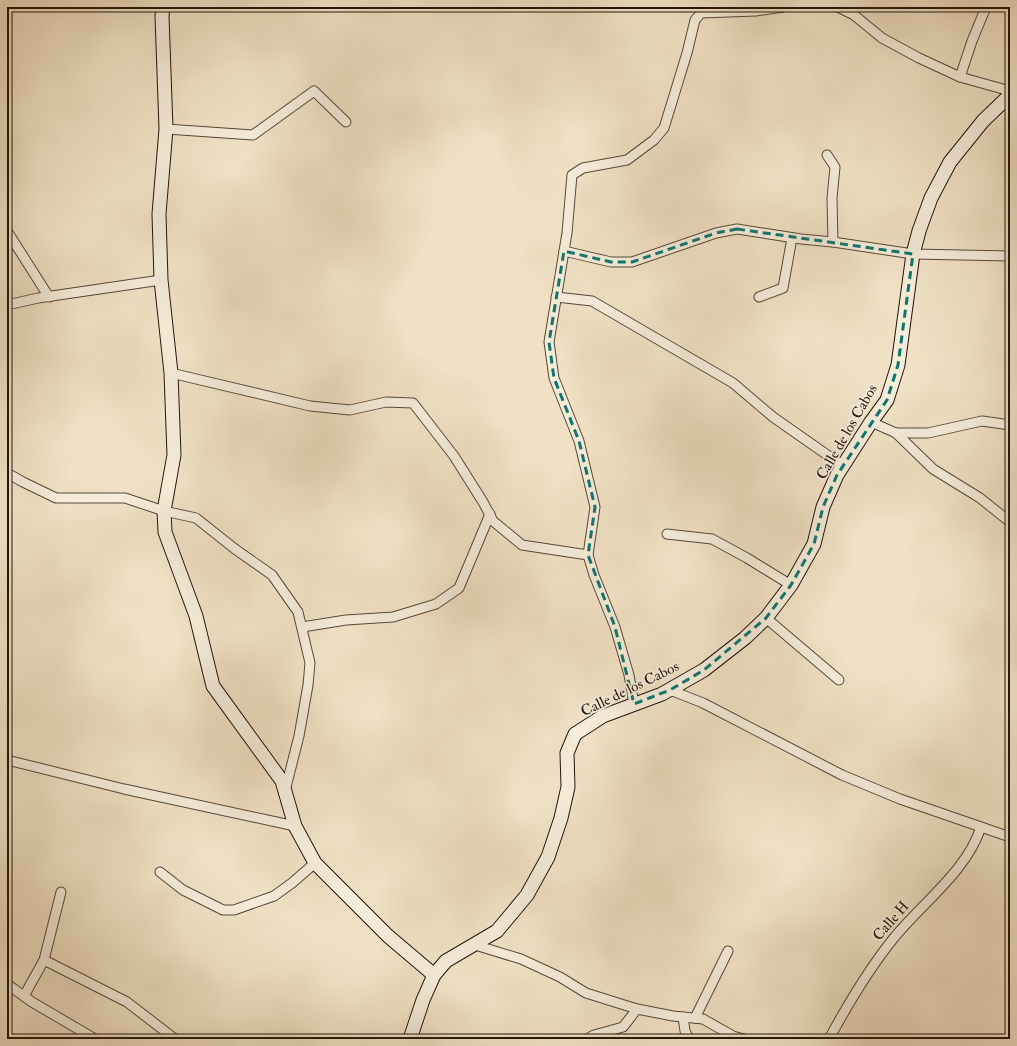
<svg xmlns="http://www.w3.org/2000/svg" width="1017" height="1046" viewBox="0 0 1017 1046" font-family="'IM FELL Double Pica',serif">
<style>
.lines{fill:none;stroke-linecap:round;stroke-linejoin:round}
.street-casing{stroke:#564839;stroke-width:11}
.secondary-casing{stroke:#22150b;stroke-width:15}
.street{stroke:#f5ecd9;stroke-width:9}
.secondary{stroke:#f5ecd9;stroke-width:13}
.marked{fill:none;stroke:#0f766e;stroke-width:3;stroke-dasharray:8 5;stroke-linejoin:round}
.labels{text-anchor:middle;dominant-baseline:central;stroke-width:3.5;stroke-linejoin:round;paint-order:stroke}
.street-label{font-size:15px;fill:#22150b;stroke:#f5ecd9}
</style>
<rect width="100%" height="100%" fill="#f0e1c4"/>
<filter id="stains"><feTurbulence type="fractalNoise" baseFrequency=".005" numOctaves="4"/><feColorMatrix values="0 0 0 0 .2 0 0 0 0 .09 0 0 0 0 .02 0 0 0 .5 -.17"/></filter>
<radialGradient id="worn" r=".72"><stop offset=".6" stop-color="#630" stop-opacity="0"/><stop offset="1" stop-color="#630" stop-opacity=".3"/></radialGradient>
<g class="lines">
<defs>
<g id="street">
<polyline points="838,7 854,15 882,38 919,58 960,77 1010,91"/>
<polyline points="960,77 972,41 986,7"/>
<polyline points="166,129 253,135 314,91 346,122"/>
<polyline points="827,155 835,167 832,198 833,242"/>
<polyline points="7,231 49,297"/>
<polyline points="564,251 611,262 632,262 716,233 737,229 801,239 833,242 913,254 1010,256"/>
<polyline points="556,297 592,301 733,383 773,417 843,466"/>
<polyline points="759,297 783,288 792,238"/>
<polyline points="7,305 38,298 161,280"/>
<polyline points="171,373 310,406 350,410 386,402 413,403 454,456 483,502 493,521 522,545 588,555"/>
<polyline points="871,422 896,433 933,469 980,498 1010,522"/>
<polyline points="896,433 928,433 982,421 1010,425"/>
<polyline points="7,473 23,482 56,498 125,498 164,511 196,518 235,549 272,575 298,612 310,663 308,685 299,736 285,791"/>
<polyline points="667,534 712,539 747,558 791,585"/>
<polyline points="766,618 839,680"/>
<polyline points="302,627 346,620 393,617 436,604 459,588 490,514"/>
<polyline points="670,690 703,703 842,775 900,799 1010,837"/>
<polyline points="634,704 629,675 615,627 594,575 588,555 595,507 579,441 554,378 549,342 567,233 572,175 583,168 627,160 654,140 664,128 687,53 695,20 701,13 756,11 783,7"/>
<polyline points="7,760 124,789 295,826"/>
<polyline points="160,872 183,890 223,910 234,910 274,896 292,883 315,863"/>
<polyline points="475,945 521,959 560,977 586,993 637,1009 673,1016 703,1019 733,1036 744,1039"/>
<polyline points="44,960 127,1002 175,1039"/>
<polyline points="7,984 32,1002 95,1039"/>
<polyline points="24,996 44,960 61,892"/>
<polyline points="683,1017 685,1031 689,1039"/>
<polyline points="695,1018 728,951"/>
<polyline points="587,1039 594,1035 623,1027 637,1009"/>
<path d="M829,1039C848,1004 868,970 893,939C922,903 967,871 981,827"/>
</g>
<g id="secondary">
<polyline points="163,7 162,16 166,129 159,214 161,280 171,373 174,455 164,511 165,532 196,616 213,686 282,781 295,826 315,863 388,936 434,975"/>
<polyline points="410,1039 423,1000 434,975 446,961 497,931 527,895 548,857 561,818 568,787 567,753 575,734 603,716 662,694 704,670 745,638 766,618 791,585 814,544 823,507 837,475 871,422 887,400 898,365 913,254 919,231 931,198 950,162 983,121 1010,95"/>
</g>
</defs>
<use href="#street" class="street-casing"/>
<use href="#secondary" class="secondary-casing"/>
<use href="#street" class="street"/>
<use href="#secondary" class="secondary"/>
</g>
<path class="marked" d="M737,229L913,254L898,365L887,400L837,475L823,507L814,544L791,585L766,618L704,670L670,690L634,704L615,627L588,555L595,507L579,441L554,378L549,342L564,251L611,262H632L716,233Z"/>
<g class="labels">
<g class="street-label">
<text transform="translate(847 432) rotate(-60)">Calle de los Cabos</text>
<text transform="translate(630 689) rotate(-26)">Calle de los Cabos</text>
<text transform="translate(891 921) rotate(-49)">Calle H</text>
</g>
</g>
<rect width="1017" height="1046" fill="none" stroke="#f0e1c4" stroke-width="24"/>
<rect x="8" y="8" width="1001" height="1030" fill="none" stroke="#22150b" stroke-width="2"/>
<rect x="12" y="12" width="993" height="1022" fill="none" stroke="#22150b"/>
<rect width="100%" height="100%" filter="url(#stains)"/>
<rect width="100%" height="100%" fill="url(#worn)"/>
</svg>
